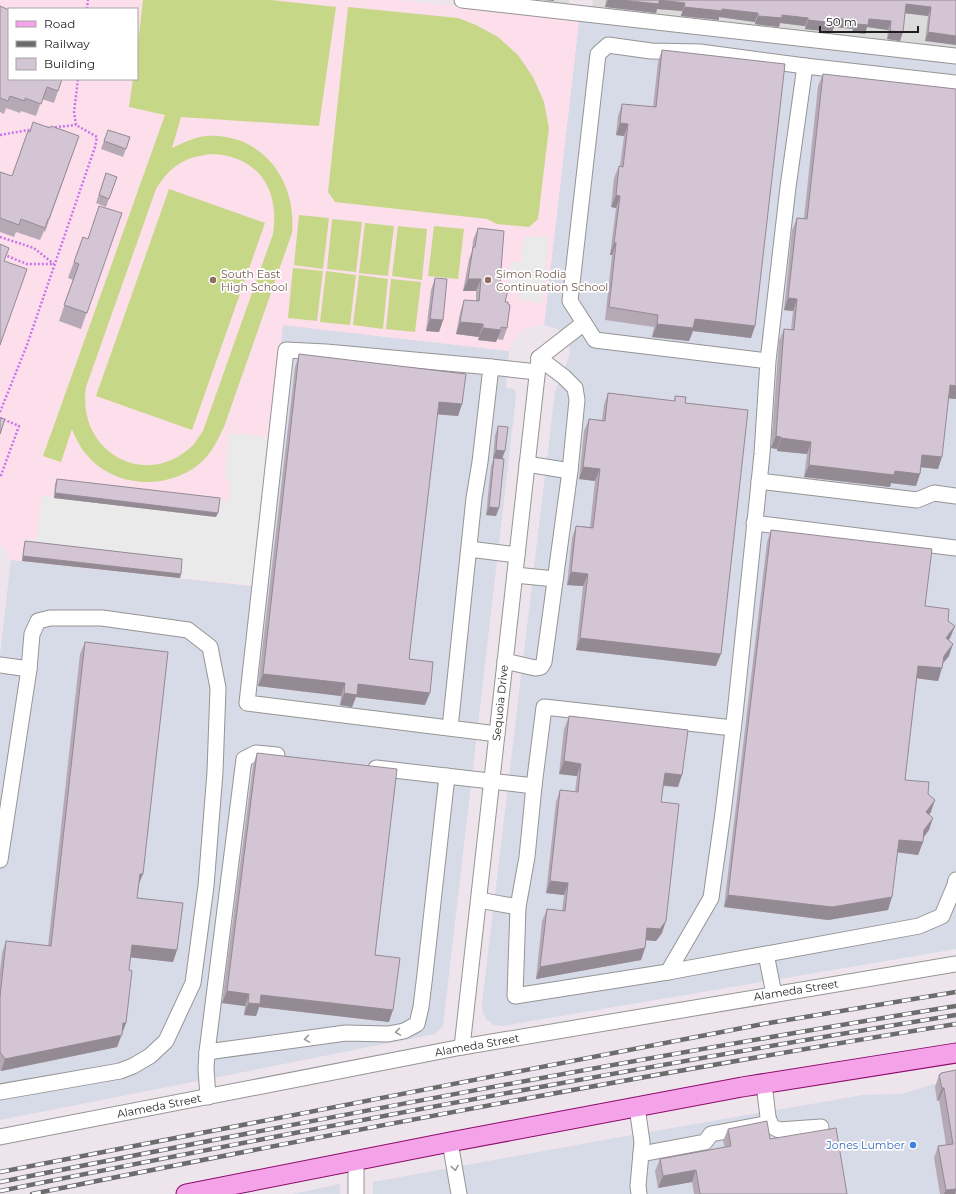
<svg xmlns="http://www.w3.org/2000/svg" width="956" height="1194" viewBox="0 0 956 1194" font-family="Montserrat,sans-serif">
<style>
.residential{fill:#dbdbdc}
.industrial{fill:#d7dae7}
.education{fill:#fcdfeb;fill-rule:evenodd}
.pitch{fill:#c7d788;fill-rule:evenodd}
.parking{fill:#eaeaea}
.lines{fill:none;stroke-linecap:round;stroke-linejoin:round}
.minor-casing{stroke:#959595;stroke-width:17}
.major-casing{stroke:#8c0b6b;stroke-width:21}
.path{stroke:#c974ef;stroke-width:2.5;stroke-dasharray:2 2;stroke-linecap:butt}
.minor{stroke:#fff;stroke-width:15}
.major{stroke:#f5a3e8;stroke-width:19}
.rail-casing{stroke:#6c6c6c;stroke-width:4.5}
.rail{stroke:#fff;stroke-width:3;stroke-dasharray:9;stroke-linecap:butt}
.wall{fill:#b6a9b6}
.shaded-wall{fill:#948a94}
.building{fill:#d4c5d4;stroke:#948a94}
.oneway{stroke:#9a9a9a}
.education-dot{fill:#8d6e63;stroke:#fff;stroke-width:1.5}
.shop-dot{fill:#3f7fe0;stroke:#fff;stroke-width:1.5}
.labels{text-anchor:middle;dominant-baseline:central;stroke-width:3.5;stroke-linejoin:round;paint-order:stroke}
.education-label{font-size:11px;fill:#785e54;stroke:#fff;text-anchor:start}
.street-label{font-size:11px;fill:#1e1e1e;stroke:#fff}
.shop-label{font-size:11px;fill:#366cbe;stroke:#fff;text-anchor:end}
</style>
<rect width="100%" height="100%" fill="#eee4ec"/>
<g class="residential">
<polygon points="512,0 569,0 569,6"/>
<polygon points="593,0 956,0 956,50 592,9"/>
</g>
<g class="industrial">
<polygon points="579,21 956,62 956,949 502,1026 494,1025 487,1020 483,1013 482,1003 555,392 569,357 570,348 568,341 563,334 557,329 544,325"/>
<polygon points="283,325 509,351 506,388 515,389 516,397 443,1026 435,1034 0,1120 0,655 11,560 252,586"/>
<polygon points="956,1081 956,1194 373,1194 373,1182 620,1137 863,1095 902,1094 934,1084"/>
<polygon points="340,1184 340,1194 293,1194"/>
</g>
<path class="education" d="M0,0H397L579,21L544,325H538L524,329L517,335L511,344L509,351L283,325L252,586L11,560L5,549L0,544ZM9,9H137V79H9Z"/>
<g class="pitch">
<path d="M143,0H271L336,7L319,126L181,117L172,148C183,143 194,137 207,136C262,133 297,180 292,233L224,427C217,441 211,455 198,465C166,490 114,488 87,455C80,448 76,438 72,429L61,462L43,456L165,115L129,107L133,79H137V51ZM212,154C258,156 280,189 273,234L203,431C200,435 197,440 194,444C147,492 76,452 86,387L156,189C171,165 185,157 212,154Z"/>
<polygon points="348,7 458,18 476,25 498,37 518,55 533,77 544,102 549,128 538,219 529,227 497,224 487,219 335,202 328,192"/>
<polygon points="169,189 265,223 192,430 96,396"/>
<polygon points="299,215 329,218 323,269 294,265"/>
<polygon points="332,219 362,222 356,272 327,269"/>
<polygon points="365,223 394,226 388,276 359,273"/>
<polygon points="398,226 427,229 422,280 392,276"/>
<polygon points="434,226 464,229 458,279 428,276"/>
<polygon points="293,268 323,271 317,321 288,318"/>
<polygon points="326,271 356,275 350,325 320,322"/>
<polygon points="359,275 388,279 383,329 353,325"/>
<polygon points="391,279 421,282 415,332 386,329"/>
</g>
<g class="parking">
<polygon points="524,236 549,238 542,303 518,300 519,289 509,288 511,262 521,262"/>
<polygon points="229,433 267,437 251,585 22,561 24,539 37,540 42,496 53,497 55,482 229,501 231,483 225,476"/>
</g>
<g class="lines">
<defs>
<g id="minor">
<polyline points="462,0 956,56"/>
<polyline points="805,66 956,83"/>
<polyline points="539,358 584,323"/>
<polyline points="491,367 537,372"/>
<polyline points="527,464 570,471"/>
<polyline points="759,481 917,500 934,493 956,496"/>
<polyline points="754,523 956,548"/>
<polyline points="469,549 517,555"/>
<polyline points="515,575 555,579"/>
<polyline points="505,661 535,668 541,667 544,662 570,471 577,400 575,388 564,377 539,358"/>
<polyline points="0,665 29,669"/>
<polyline points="450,728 474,498 480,462 491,367 326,352 286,350 247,703 497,734"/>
<polyline points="376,768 534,786 527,857 518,907 479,900"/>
<polyline points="534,786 544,707 733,728"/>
<polyline points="0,860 29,669 32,634 38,621 50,618 102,618 188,630 210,647 218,688 215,772 206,886 193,983 166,1041 150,1056 133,1066 120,1071 0,1092"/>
<polyline points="518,907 515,996 668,972 711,898 723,813 735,714 762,454 768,361 595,340 570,301 598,54 608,45 651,51 700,52 805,66 788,187 768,361"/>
<polyline points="766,954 774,994"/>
<polyline points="668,972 919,926 942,916 955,885 956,880"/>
<polyline points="462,1047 539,358"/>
<polyline points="207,1052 346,1033 388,1034 404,1031 417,1024 421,1007 425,974 447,776"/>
<polyline points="764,1084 768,1117 771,1126 779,1130 821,1127"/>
<polyline points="208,1097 206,1069 207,1052 244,759 256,753 277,755"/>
<polyline points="637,1107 642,1142 638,1186 639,1194"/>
<polyline points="0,1137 462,1047 956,964"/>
<polyline points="450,1142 459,1194"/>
<polyline points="641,1154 705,1142 711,1134 770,1123"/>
<polyline points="356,1161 356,1194"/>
</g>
<polyline id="major" points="186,1194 450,1142 742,1087 956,1053"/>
</defs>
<use href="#minor" class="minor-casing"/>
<use href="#major" class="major-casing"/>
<g class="path">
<polyline points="87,9 88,0"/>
<polyline points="47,128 76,125"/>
<polyline points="0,135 34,129"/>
<polyline points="0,237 34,248 54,264"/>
<polyline points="0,253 27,264 54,264"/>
<polyline points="0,412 27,345 95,147 97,137 76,125 74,112 78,79"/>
<polyline points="0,418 19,426 0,478"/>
</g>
<use href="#minor" class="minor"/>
<use href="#major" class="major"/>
<defs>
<g id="rail">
<polyline points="0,1172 763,1024 956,992"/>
<path d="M0,1182C318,1119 636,1058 956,1006"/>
<path d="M0,1191C318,1127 636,1067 956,1015"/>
<path d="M32,1194C339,1132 647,1074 956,1024"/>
</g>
</defs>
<use href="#rail" class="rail-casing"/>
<use href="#rail" class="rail"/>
</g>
<g class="wall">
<polygon points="606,0 956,0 925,41 928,16 905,13 900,41 887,39 888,30 867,27 865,34 852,32 853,29 834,27 832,32 805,29 805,26 780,23 779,27 755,24 755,22 719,17 719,20 681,16 682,11 657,9 656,13 605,7"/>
<polygon points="0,6 9,79 62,79 54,103 42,99 36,116 21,111 20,113 6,108 4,114 0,112"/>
<polygon points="662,50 755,326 751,338 693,331 689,341 652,337 654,327 605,320 612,255 610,255 616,208 611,207 614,178 619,166 620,166 624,136 616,135 618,116 622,104 653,107 658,62"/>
<polygon points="823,74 956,399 948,398 938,469 921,467 916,486 891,483 890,487 804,477 807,454 777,451 777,449 771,448 779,341 784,329 791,330 793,311 784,310 792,230 797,218 804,218 818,86"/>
<polygon points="50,128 79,136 45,232 44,231 40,240 16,232 14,237 0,232 0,172 12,176 30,132"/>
<polygon points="108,130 130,137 123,157 101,149"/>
<polygon points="106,173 117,177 106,207 96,203"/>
<polygon points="122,213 81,329 59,321 73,280 68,278 83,237 88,239"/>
<polygon points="478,228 500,282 502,285 505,302 507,328 503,340 497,339 496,342 478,340 479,337 456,334 460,313 464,300 476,301 476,291 463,291 469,259 472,251 473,240"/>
<polygon points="435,278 443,320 439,332 426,331 431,290"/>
<polygon points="299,354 462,404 458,416 437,414 409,659 425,705 356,697 352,707 340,705 341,696 258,686 295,367"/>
<polygon points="608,393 674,401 675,396 685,403 716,666 576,650 583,586 567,585 572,538 576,526 590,527 595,481 579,479 584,431 589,419 602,420 604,405"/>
<polygon points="498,426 503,459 496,516 486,515 491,466 494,458 493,458 495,435"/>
<polygon points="57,479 216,517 54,498 55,484"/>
<polygon points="771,530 925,606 955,626 950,638 949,640 949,656 943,663 938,681 917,678 905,780 928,794 931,812 929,814 929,830 923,838 923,842 918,855 898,852 888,910 828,920 724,907 767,542"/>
<polygon points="25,541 181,574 180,578 22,561 24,545"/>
<polygon points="85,642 139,885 137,898 177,950 173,962 130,957 129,970 126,1023 117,1047 1,1071 0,1070 0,971 2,953 6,941 48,946 80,654"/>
<polygon points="569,716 678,787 663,786 661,802 662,933 656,941 646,940 645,948 641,960 536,979 542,921 547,909 562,911 564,895 546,893 556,802 560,790 575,792 577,776 559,774 564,729"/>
<polygon points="257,753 375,955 389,1022 259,1007 256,1016 244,1015 245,1006 222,1003 253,765"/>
<polygon points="956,1070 956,1194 940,1194 934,1158 938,1146 946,1145 939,1100 937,1101 935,1087 939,1075 941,1073"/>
<polygon points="728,1129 770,1139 847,1194 694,1194 692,1182 658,1188 655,1171 660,1159 725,1148 723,1141"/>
</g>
<g class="shaded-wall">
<polygon points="543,0 554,0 554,1"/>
<polygon points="608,0 659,0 685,3 682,11 657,9 656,13 605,7"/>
<polygon points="906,4 931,7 928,16 903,13"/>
<polygon points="684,7 722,9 758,13 755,22 719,17 719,20 681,16"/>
<polygon points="782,15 808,18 805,26 780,23 779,27 755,24 758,16"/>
<polygon points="836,18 856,21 853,29 834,27 832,32 805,29 808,20"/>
<polygon points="869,19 891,21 888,30 867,27 865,34 852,32 856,24"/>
<polygon points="890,31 903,32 900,41 887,39"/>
<polygon points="928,32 956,36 956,45 925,41"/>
<polygon points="620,123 628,124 624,136 616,135"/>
<polygon points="616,195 620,196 616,208 611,207"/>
<polygon points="614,243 616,243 612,255 610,255"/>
<polygon points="468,279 481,279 476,291 463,291"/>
<polygon points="788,298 797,299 793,311 784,310"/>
<polygon points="430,319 443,320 439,332 426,331"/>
<polygon points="695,319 755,326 751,338 693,331 689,341 652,337 657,324"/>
<polygon points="460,322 483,324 479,337 456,334"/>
<polygon points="483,328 501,330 496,342 478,340"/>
<polygon points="950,385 956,386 956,399 945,398"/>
<polygon points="439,402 462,404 458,416 434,414"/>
<polygon points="776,436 781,437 777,449 771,448"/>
<polygon points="781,438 811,442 807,454 777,451"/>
<polygon points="496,450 505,451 502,459 493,458"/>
<polygon points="922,455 942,457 938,469 918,467"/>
<polygon points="809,465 895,471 920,474 916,486 891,483 890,487 804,477"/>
<polygon points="583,467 600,469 595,481 579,479"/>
<polygon points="55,493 218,513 216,517 54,498"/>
<polygon points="489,507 499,508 496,516 486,515"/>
<polygon points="23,556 181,574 180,578 22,561"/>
<polygon points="571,572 588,574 583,586 567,585"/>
<polygon points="955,626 950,638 941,650 946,638"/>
<polygon points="580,638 721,654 716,666 576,650"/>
<polygon points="953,644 949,656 939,668 942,668 938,681 914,678 918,666 944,656"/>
<polygon points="263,674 345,683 341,696 258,686"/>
<polygon points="358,684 430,693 425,705 356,697 352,707 340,705 344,693"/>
<polygon points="564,761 581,764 577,776 559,774"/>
<polygon points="665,773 682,775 678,787 660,785"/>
<polygon points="935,800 931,812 922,824 926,812"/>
<polygon points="933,818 929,830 920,842 923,842 918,855 895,852 899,840 924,830"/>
<polygon points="140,874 143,874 138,886"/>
<polygon points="550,881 568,883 564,895 546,893"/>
<polygon points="728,895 892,897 888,910 828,920 724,907"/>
<polygon points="666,921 662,933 656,941 643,940 647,928"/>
<polygon points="132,945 177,950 173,962 127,957"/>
<polygon points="645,948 641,960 536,979 540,967"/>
<polygon points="227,991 249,994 245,1006 222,1003"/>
<polygon points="261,995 393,1010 389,1022 259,1007 256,1016 244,1015 248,1003"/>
<polygon points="123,1023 126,1023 117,1047 1,1071 5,1059"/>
<polygon points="942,1088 944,1088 939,1100 937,1101"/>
<polygon points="696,1170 692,1182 658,1188 663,1176"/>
<polygon points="956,1189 955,1194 944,1194 946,1190"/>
</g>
<g class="building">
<polygon points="620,0 956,0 956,36 928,32 931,7 906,4 903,32 890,31 891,21 869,19 868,25 856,24 856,21 836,18 835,23 808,20 808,18 782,15 782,18 758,16 758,13 722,9 722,11 684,7 685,3 659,0 659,4"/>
<polygon points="0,6 9,10 9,79 62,79 58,91 47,87 41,104 25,98 25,101 10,96 8,101 0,98"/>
<polygon points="662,50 785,64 755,326 695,319 693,328 657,324 658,315 609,307 616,243 614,243 620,196 616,195 619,166 623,167 628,124 620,123 622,104 656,107"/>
<polygon points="823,74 956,89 956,386 950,385 942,457 922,455 920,474 895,471 894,475 809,465 811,442 781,438 781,437 776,436 784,329 794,330 797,299 788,298 797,218 807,219"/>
<polygon points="33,122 50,128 51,126 79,136 49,219 48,219 45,228 21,219 19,225 0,218 0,172 12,176 28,131 30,132"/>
<polygon points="108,130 130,137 126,149 104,141"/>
<polygon points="106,173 117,177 109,199 99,195"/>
<polygon points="99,206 122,213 87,313 64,305 79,264 74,262 83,237 88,239"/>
<polygon points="478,228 504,231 500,282 502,282 502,285 509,286 505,302 508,302 508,304 510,305 507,328 501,327 501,330 483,328 483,324 460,322 464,300 479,301 481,279 468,279 473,247 475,247"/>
<polygon points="0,244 9,248 4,261 27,269 0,345"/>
<polygon points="435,278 447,279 443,320 430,319"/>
<polygon points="299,354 466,374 462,404 439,402 409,659 433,662 430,693 358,684 357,695 344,693 345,683 263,674"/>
<polygon points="608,393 675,401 675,396 686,397 685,403 748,410 721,654 580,638 588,574 571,572 576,526 593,528 600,469 583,467 589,419 605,421"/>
<polygon points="0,418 5,419 0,434"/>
<polygon points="498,426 508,427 505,451 496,450"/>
<polygon points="494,458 504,459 499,508 489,507"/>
<polygon points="57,479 220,498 218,513 55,493"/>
<polygon points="771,530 932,549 925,606 949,609 948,621 955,626 946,638 953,644 944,656 942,668 918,666 905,780 929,782 928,794 935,800 926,812 933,818 924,830 923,842 899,840 892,897 832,907 728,895"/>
<polygon points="25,541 182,559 181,574 23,556"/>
<polygon points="85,642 168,652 143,874 140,874 137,898 183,903 177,950 132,945 129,970 132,971 126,1023 123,1023 122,1035 5,1059 0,1052 0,997 6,941 51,946"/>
<polygon points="569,716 688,730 682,775 665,773 661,802 679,804 666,921 660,929 647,928 645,948 540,967 547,909 565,911 568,883 550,881 560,790 578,792 581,764 564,761"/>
<polygon points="257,753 397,769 375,955 400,958 393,1010 261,995 260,1004 248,1003 249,994 227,991"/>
<polygon points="956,1070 956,1189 946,1190 938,1146 953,1144 944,1088 942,1088 939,1075 941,1074 941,1073"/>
<polygon points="767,1121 770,1139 836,1128 847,1194 700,1194 696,1170 663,1176 660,1159 731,1146 728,1129"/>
</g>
<defs><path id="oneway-chevron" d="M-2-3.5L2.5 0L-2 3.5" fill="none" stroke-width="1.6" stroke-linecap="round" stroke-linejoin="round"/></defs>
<g class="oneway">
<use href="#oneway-chevron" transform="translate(398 1032) rotate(171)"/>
<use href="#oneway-chevron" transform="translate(307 1039) rotate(171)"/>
<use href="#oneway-chevron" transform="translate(455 1168) rotate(81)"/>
</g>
<g class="education-dot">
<circle cx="213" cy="280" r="4"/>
<circle cx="488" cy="280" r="4"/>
</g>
<circle class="shop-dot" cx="913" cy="1145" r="4"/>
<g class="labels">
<g class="education-label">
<text x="221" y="274">South East<tspan x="221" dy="13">High School</tspan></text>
<text x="496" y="274">Simon Rodia<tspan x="496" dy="13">Continuation School</tspan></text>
</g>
<g class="street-label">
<text transform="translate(500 703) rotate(-84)">Sequoia Drive</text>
<text transform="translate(796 990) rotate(-9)">Alameda Street</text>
<text transform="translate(477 1045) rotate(-10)">Alameda Street</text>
<text transform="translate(159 1106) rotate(-11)">Alameda Street</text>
</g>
<g class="shop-label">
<text x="905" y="1145">Jones Lumber</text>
</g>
</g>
<rect x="8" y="8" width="130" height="72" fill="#ffffff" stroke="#a5a5a5"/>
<rect x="16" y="21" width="20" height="6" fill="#f5a3e8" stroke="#a5a5a5"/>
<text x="44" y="28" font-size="12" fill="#1e1e1e">Road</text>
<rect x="16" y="41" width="20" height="6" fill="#6c6c6c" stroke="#a5a5a5"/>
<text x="44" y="48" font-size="12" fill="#1e1e1e">Railway</text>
<rect x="16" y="58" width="20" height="12" fill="#d4c5d4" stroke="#a5a5a5"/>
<text x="44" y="68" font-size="12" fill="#1e1e1e">Building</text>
<path d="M820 26v6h98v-6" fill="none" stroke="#1e1e1e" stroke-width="2"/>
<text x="826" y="26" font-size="12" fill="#1e1e1e" stroke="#ffffff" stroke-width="3" paint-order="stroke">50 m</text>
</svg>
